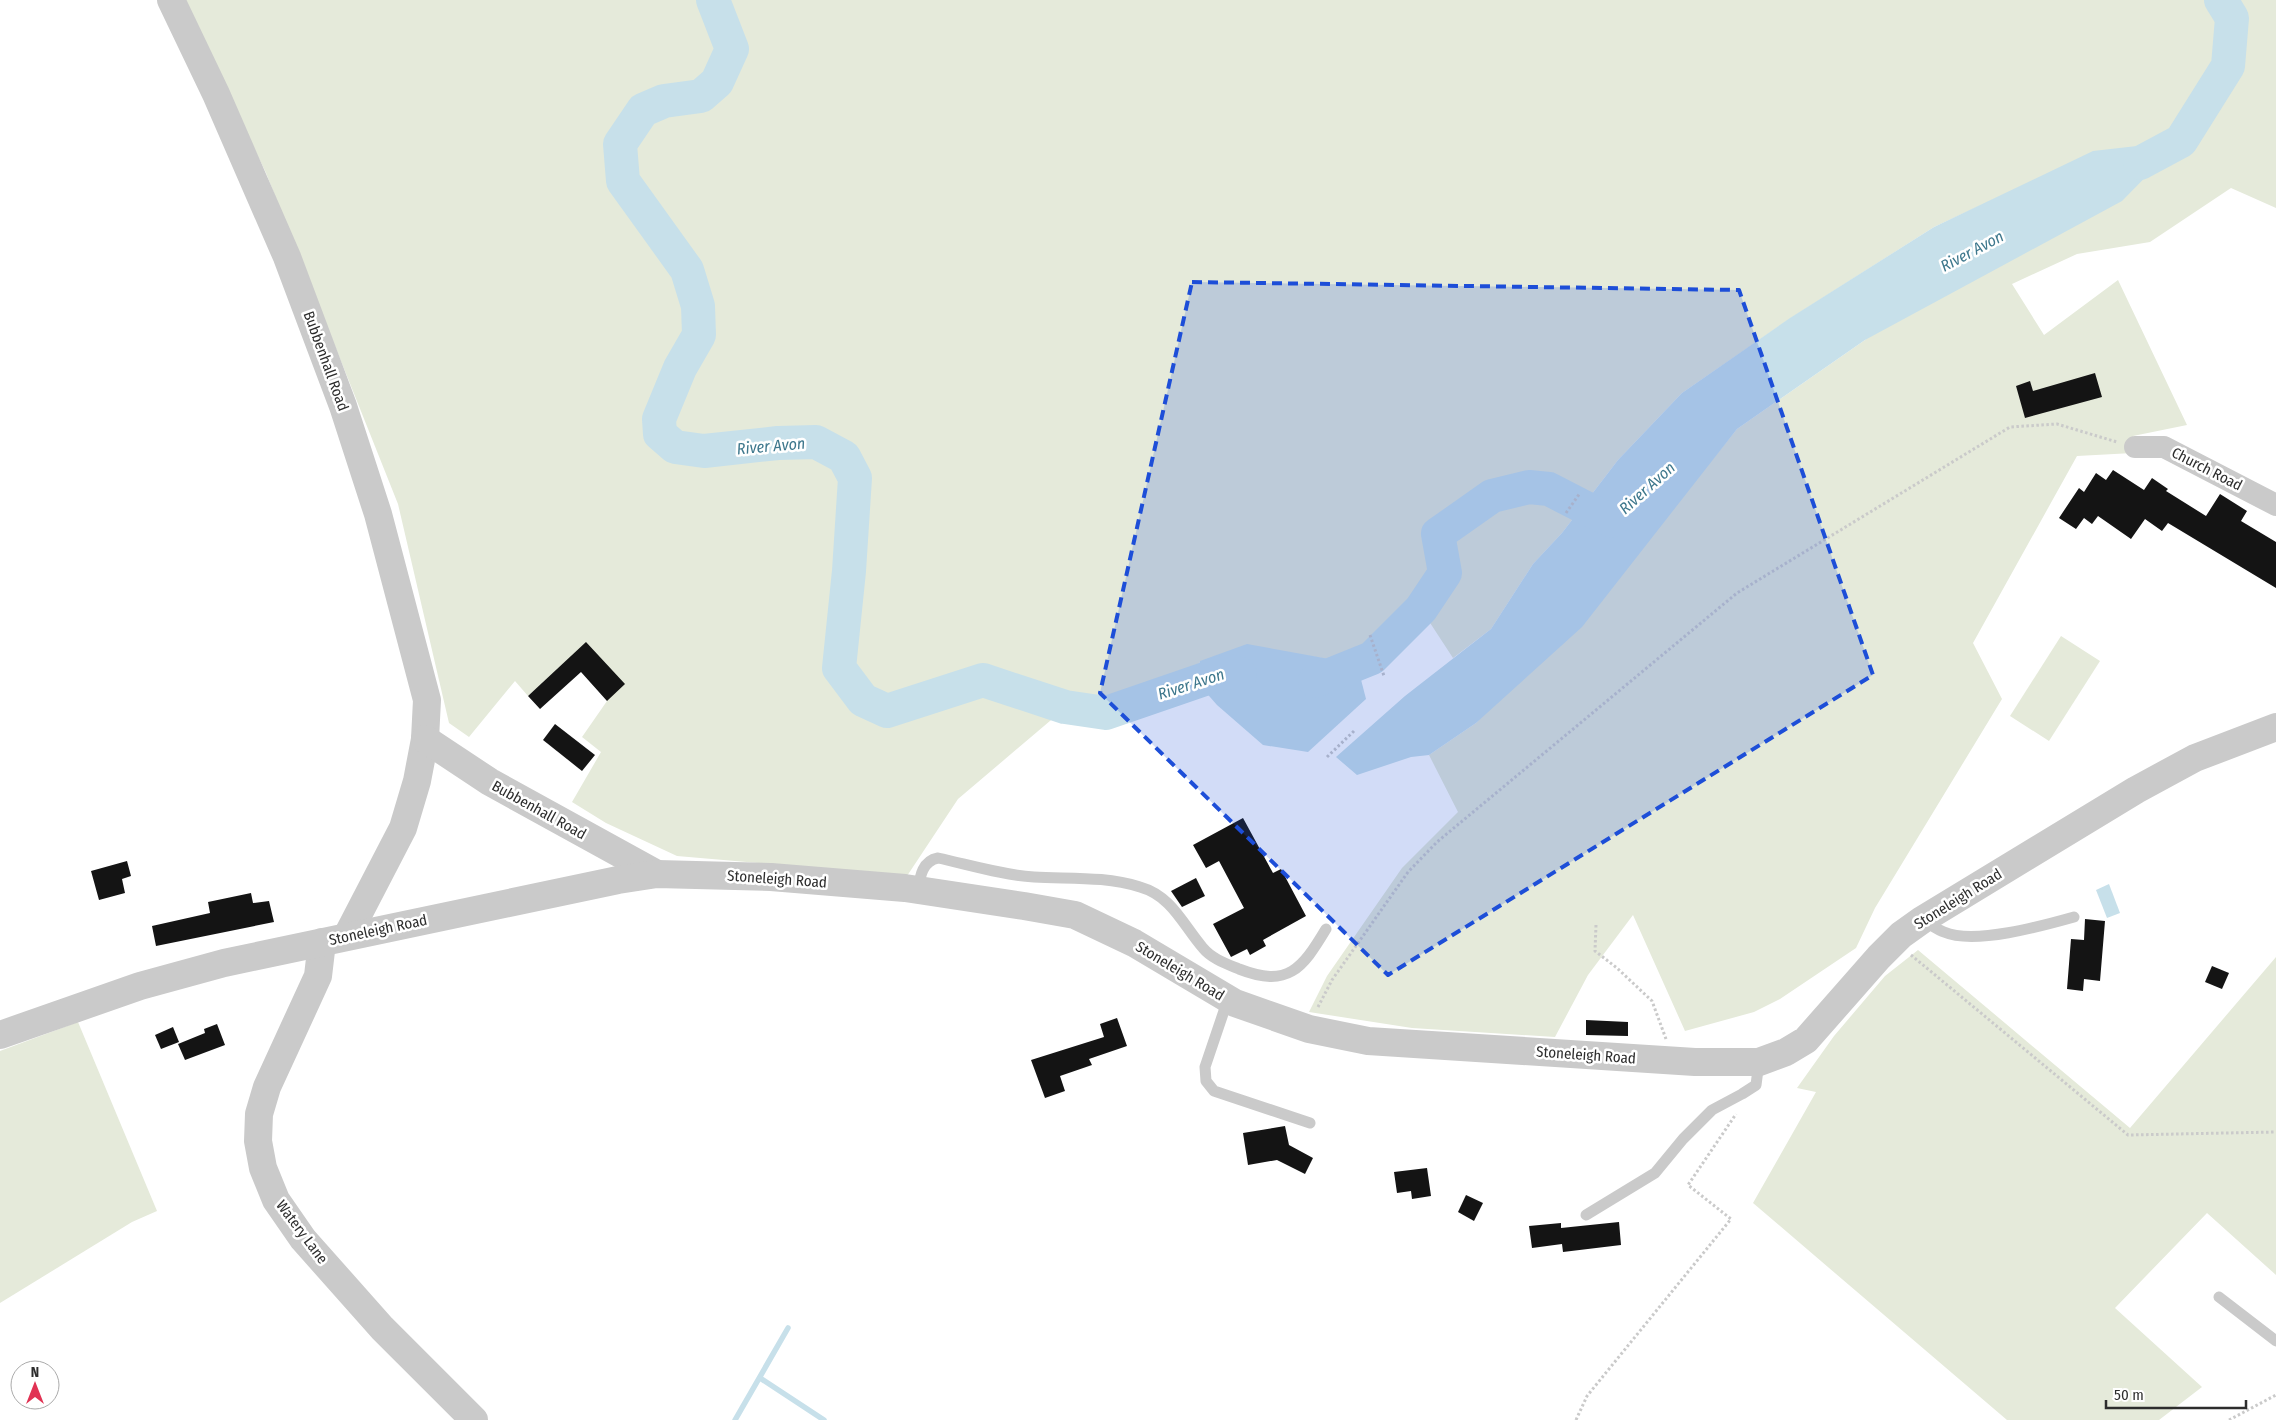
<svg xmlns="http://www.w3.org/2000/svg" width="2276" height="1420" viewBox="0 0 2276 1420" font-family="'Fira Sans Condensed',sans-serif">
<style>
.green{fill:#e5eada}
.water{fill:#c7e0ea}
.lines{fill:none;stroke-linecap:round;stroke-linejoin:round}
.stream{stroke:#c7e0ea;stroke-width:5.5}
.river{stroke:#c7e0ea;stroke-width:34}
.building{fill:#141414}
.path{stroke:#cacaca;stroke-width:3;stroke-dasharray:2.5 2.5;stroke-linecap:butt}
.service{stroke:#cacaca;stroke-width:11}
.minor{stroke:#cacaca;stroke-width:22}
.tertiary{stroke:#cacaca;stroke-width:28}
.marked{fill:#1d4ed8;fill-opacity:0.2;stroke:#1d4ed8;stroke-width:4;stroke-dasharray:10 6;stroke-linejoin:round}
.labels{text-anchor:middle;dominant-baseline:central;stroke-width:5;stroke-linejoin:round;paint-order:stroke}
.street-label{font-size:15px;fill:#2d2d2d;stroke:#fff}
.water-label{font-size:16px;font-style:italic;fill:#3d778c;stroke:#fff}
</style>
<rect width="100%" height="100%" fill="#fff"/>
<g class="green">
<polygon points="184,0 2276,0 2276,208 2231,188 2150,242 2077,254 2012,284 2044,335 2118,280 2187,425 2133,436 2133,453 2077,456 1973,643 2002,699 1875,908 1856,948 1780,999 1754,1012 1685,1031 1633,915 1588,975 1555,1037 1412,1028 1309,1012 1327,976 1402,868 1458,812 1429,755 1476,723 1667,516 1737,429 1865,340 2003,195 1934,227 1791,318 1682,393 1618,460 1562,533 1533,564 1491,629 1453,658 1421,609 1372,658 1357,664 1304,655 1200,661 1196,681 1106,713 1065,707 1057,715 958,799 907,876 677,856 606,823 572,802 601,752 582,737 607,701 586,643 528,696 515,681 469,737 449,723 398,504 266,173"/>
<polygon points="2061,636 2100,661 2049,741 2010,716"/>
<polygon points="1918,950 2130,1128 2276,957 2276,1275 2207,1213 2115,1308 2202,1387 2159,1420 2007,1420 1753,1203 1816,1092 1797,1088 1834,1036 1885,976"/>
<polygon points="78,1022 157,1211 132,1222 0,1303 0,1051"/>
</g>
<g class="water">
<polygon points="2181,141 2122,201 1865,340 1737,429 1582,627 1476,723 1429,755 1411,757 1357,775 1336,757 1405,696 1491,629 1533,564 1562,533 1618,460 1682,393 1790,318 1934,227 2093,151"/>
<polygon points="1247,644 1357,664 1366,699 1308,752 1263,745 1217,705 1196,681 1200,661"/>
<polygon points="2109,884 2120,913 2107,918 2096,890"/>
</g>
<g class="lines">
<g class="stream">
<polyline points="760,1378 824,1420"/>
<polyline points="735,1420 788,1328"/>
</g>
<g class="river">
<polyline points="713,0 732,49 717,82 701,96 664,101 643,110 620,144 623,181 687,270 698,306 699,335 680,368 659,419 660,434 675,447 704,451 778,443 816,442 844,457 855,478 849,571 839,668 863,700 887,711 983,680 1065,707 1106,713 1228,671 1240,674"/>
<polyline points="2140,163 2181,141 2228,66 2232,18 2221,0"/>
<polyline points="1315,681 1372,658 1421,609 1445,573 1438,534 1492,496 1529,487 1549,489 1611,521 1621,512"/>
</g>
</g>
<g class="building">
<polygon points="2095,373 2102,397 2025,418 2016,386 2030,381 2033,391"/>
<polygon points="2113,470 2144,490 2152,478 2168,489 2166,491 2206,516 2220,494 2247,511 2241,521 2276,542 2276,588 2168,523 2162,531 2145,519 2131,539 2098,516 2092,524 2084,518 2076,529 2059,518 2079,488 2084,492 2096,473 2106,480"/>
<polygon points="586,642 625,684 607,701 581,672 540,709 528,696"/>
<polygon points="555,724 595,755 582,771 543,740"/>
<polygon points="1243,818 1273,873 1281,869 1306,916 1263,940 1266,946 1250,955 1247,949 1231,957 1213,924 1244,908 1219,861 1206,868 1193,845"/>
<polygon points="127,861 131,876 122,879 125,893 99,900 91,871"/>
<polygon points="1196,878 1205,896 1182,907 1171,891"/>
<polygon points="251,893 253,903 269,901 274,922 156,946 152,926 210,913 208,902"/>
<polygon points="2085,919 2105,921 2100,981 2084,979 2083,991 2067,989 2071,939 2084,940"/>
<polygon points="2212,966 2229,973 2222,989 2205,982"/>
<polygon points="1117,1018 1127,1046 1089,1059 1092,1065 1060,1076 1065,1091 1045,1098 1031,1060 1104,1037 1100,1024"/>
<polygon points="1586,1020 1628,1022 1628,1036 1586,1035"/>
<polygon points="217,1024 225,1045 185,1060 178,1044 205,1033 204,1029"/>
<polygon points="173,1027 179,1042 161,1049 155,1035"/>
<polygon points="1285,1126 1289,1145 1313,1158 1305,1174 1277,1160 1248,1165 1243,1133"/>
<polygon points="1427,1168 1431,1196 1412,1199 1411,1191 1397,1193 1394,1172"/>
<polygon points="1466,1195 1483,1203 1474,1221 1458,1212"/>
<polygon points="1619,1222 1621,1245 1563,1252 1562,1244 1532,1248 1529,1226 1561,1223 1561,1228"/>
</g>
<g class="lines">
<g class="path">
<polyline points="1566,513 1580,493"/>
<polyline points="1370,635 1384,676"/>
<polyline points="1327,757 1354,731"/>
<polyline points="1596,925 1595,951 1617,968 1652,1001 1666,1039"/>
<polyline points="1911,955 2128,1135 2276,1132"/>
<polyline points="1318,1007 1332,980 1408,872 1437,842 1737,593 2010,427 2057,424 2117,442"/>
<polyline points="1576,1420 1587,1396 1731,1219 1688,1185 1736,1114"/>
<polyline points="2229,1420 2276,1395"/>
</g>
<g class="service">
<path d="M918,890C920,877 922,861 938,858C970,865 1002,875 1034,877C1070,879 1105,876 1140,887C1172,896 1183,925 1203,948C1212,959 1227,964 1239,969C1288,988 1302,969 1326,929"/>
<path d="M1924,921C1930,924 1937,930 1944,932C1974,945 2042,926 2074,917"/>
<polyline points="1228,999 1205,1067 1206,1081 1214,1091 1310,1123"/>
<polyline points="1586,1215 1655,1173 1683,1139 1712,1110 1742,1094 1756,1085 1759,1062"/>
<polyline points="2219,1297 2276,1341"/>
</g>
<polyline class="minor" points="2135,447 2164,447 2276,505"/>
<g class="tertiary">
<polyline points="171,0 216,94 287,257 343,406 378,514 427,700 425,739 417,781 403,828 347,936"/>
<polyline points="425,739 490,782 657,874"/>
<polyline points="322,942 318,976 267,1087 259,1114 258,1141 263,1168 276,1200 303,1239 382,1328 474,1420"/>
<polyline points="0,1035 140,986 224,963 618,880 657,874 771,877 905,888 1024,906 1075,915 1134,943 1235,1003 1309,1029 1368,1041 1695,1062 1759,1062 1786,1052 1806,1040 1879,957 1901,935 1922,920 2136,790 2195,758 2276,727"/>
</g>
</g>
<path class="marked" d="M1192,282L1739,290L1873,675L1388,975L1100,693Z"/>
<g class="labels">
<g class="street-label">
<text transform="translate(326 361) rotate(70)">Bubbenhall Road</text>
<text transform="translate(2207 469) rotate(27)">Church Road</text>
<text transform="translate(539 810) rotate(29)">Bubbenhall Road</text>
<text transform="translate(777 879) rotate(4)">Stoneleigh Road</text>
<text transform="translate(1958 899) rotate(-32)">Stoneleigh Road</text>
<text transform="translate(378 930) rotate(-12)">Stoneleigh Road</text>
<text transform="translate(1180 971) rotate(31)">Stoneleigh Road</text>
<text transform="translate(1586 1055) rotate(4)">Stoneleigh Road</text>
<text transform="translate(302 1232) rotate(53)">Watery Lane</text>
</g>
<g class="water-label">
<text transform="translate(1972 251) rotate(-28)">River Avon</text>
<text transform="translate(771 446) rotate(-5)">River Avon</text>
<text transform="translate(1647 488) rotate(-42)">River Avon</text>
<text transform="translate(1191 684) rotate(-18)">River Avon</text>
</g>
</g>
<g transform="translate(35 1385)"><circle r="24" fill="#ffffff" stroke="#ababab"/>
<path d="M0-4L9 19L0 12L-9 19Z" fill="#e13253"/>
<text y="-8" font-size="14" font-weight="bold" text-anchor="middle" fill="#2d2d2d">N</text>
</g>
<path d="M2106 1400v8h140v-8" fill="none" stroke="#2d2d2d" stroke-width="2.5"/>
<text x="2114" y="1400" font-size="15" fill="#2d2d2d" stroke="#ffffff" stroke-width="4" paint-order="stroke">50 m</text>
</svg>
